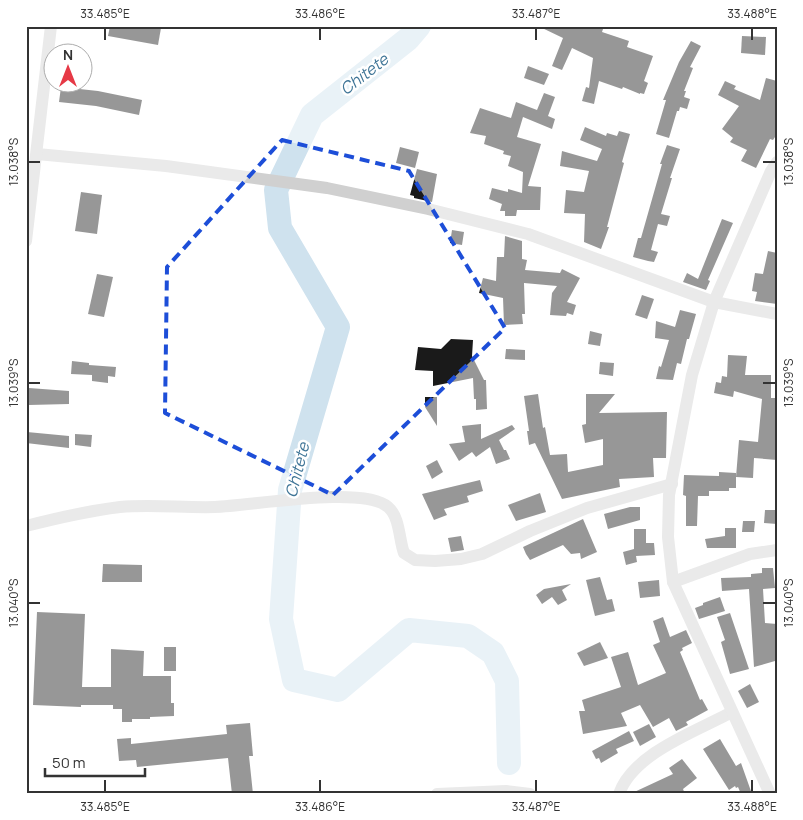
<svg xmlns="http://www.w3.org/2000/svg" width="803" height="820" viewBox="0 0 803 820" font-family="Manrope,sans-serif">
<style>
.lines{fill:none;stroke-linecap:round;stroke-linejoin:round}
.river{stroke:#cfe2ee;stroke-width:24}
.building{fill:#1a1a1a}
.minor{stroke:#d0d0d0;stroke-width:12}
.marked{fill:none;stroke:#1d4ed8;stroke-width:4;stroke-dasharray:10 6;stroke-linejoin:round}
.ticks{fill:none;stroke:#333;stroke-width:2}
.labels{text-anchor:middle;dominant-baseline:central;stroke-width:5;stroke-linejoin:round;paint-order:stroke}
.water-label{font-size:16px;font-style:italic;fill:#3f7597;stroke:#fff}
.neatline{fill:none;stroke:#333;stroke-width:2}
.ticks-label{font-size:12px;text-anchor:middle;fill:#333}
</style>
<rect width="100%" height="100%" fill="#fff"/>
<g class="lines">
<polyline class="river" points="419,26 408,39 312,115 276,190 280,228 338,327 290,490 281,619 294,680 338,690 409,630 468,636 493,653 507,681 509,763"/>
</g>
<g class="building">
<polygon points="110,26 161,28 158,45 108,36"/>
<polygon points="538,26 604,26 602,32 629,41 627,47 653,56 644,81 648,83 644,94 640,93 640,94 623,87 622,89 599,81 594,104 582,101 586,87 589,88 593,58 572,48 562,70 552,66 563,38"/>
<polygon points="742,36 766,37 765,55 741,53"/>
<polygon points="691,41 701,46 690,67 693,68 684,91 686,91 684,97 690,99 687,109 680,107 679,111 677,111 669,138 656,134 666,100 663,100 679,62"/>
<polygon points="528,66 549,74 544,85 524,78"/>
<polygon points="766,78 777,81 777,134 773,140 770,139 756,168 741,161 747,150 730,142 733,138 722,129 739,106 718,95 725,81 736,86 734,89 760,100"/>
<polygon points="61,87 98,91 142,100 139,115 96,106 59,102"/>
<polygon points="544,93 555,97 548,116 555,119 552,129 523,117 517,137 541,144 528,186 541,187 540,210 517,210 516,216 505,216 505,211 500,211 502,204 489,199 492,188 508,192 508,189 522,193 523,172 508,166 511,156 503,154 504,151 484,144 486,136 470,133 480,108 511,118 516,102 537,110"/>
<polygon points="585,127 606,136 607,133 617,136 619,131 630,134 622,162 624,163 607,227 609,227 601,249 584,242 585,214 564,213 566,190 584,192 589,171 560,166 562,151 597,161 602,149 580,140"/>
<polygon points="667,145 680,149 670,178 672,178 661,214 670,216 667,226 658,224 651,250 658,252 654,262 648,261 633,257 638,238 641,238 662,164 660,164"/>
<polygon points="400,147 419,152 415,168 396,163"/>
<polygon points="417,169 437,174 432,202 414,198 414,196 410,195"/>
<polygon points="81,192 102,195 97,234 75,231"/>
<polygon points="722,219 733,223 708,280 710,281 706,290 683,282 687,273 698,279"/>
<polygon points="452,230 464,232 462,245 450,243"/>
<polygon points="505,236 522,241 522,259 527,260 525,270 560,273 562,269 580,278 567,302 576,305 573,315 567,313 566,316 550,315 552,293 557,286 524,283 525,314 522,314 523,324 504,325 503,298 479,293 483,278 496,281 497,257 504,257"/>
<polygon points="768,251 777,253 777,304 755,301 757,292 752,291 755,273 763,274"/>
<polygon points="97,274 113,277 104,317 88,314"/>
<polygon points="642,295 654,299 647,319 635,315"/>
<polygon points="680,310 696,314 689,339 687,339 681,364 677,363 673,380 656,379 659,366 661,367 669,340 655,338 656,321 675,327"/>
<polygon points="590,331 602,334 600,346 588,344"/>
<polygon points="451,339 473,340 472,356 484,380 486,380 487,409 476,410 476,399 474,399 473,378 433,386 433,371 415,370 418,347 441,349"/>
<polygon points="506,349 525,350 525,360 505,359"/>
<polygon points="728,355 747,356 745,375 771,375 771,398 777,398 777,460 754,458 753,478 736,477 739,440 758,442 762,399 734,391 733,397 714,393 716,382 721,383 722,376 727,377"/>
<polygon points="72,361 89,363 89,365 116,367 115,377 108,376 108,383 92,381 92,375 71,374"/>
<polygon points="600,362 614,363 613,376 599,374"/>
<polygon points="29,388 69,391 69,404 29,405"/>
<polygon points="538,394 543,428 545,427 550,455 567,454 568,472 603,465 603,439 585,443 582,425 586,424 586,394 615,394 599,413 667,412 666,458 653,458 654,477 619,479 620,487 562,499 535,443 529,445 527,431 529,431 524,396"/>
<polygon points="425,397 437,397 437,426 425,407"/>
<polygon points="481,424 481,439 512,425 515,429 499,440 504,450 506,450 510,459 496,464 490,447 476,457 472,452 459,461 449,444 465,442 462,426"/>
<polygon points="27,432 69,436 69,448 26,443"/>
<polygon points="75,434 92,435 91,447 75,445"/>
<polygon points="437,460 443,472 432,479 426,466"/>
<polygon points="719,472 736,473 736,488 729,488 729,491 709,491 709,496 698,496 697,526 686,526 686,496 683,495 684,475 719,476"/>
<polygon points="480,480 483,491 467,496 469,502 444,509 447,515 434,520 422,494"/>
<polygon points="540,493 546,512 516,521 508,505"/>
<polygon points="630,507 640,507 640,520 608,529 604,514"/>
<polygon points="765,510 777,510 777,524 764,523"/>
<polygon points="583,519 597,552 581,559 580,553 571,554 563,545 530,560 526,554 523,547"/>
<polygon points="743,521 755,521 754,532 742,532"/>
<polygon points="725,528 736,528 736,548 707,548 705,539 725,536"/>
<polygon points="634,529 646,529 646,543 654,543 655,555 636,556 637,562 626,565 623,552 634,549"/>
<polygon points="461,536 464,550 451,552 448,538"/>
<polygon points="103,564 142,565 142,582 102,582"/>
<polygon points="762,568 773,568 775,588 763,589 765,623 777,624 775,661 754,667 749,589 722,591 721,578 751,577 751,574 762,573"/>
<polygon points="600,577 607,600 612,599 615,611 595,616 586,580"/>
<polygon points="659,580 660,596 640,598 638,582"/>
<polygon points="571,584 562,590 567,600 558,605 552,597 542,604 536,595 544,589"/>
<polygon points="720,597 725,611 699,619 695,608 703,605 703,603"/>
<polygon points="37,612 85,614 82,687 111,687 111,649 144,651 143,676 171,676 171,703 174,703 174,716 150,717 150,719 132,719 132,722 122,722 122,709 113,709 113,705 81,705 81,707 33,705"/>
<polygon points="730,613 749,669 730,674 721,642 725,640 717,617"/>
<polygon points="663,617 670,637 686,630 692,643 682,648 683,650 680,652 700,700 702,699 708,710 686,722 688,725 676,731 669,718 653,727 640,705 621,713 627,726 583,734 579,711 585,711 582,700 621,687 611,657 628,652 638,685 666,673 653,645 660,642 653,621"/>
<polygon points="600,642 608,658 584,666 577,653"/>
<rect x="164" y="647" width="12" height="24"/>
<polygon points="750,684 759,702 747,708 738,691"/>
<polygon points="250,723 253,756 249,756 253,794 232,794 228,758 137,767 136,760 119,761 117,739 131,738 131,744 227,734 226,725"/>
<polygon points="649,724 656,737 640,746 633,732"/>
<polygon points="629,731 634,741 616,749 618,753 601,763 599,758 596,759 592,751"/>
<polygon points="720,739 736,766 741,763 752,794 741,794 738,787 736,788 735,786 729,790 703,749"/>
<polygon points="682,759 697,778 683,789 685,794 630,794 673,774 669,768"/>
</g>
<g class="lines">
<g class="minor">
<polyline points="37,154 166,166 327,188 428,209 528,234 714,302 777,314"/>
<polyline points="26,241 51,26"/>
<path d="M26,526C57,518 88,511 120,507C151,504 184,508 215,507C251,506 363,485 388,507C400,517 399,540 404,553L415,560L435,561L461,559L482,554L530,531L587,508L672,484"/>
<polyline points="673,582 750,554 777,550"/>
<polyline points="437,794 506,791 530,794"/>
<path d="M619,794C633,753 697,731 732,712"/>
<polyline points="770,794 673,582 668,537 669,495 692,375 714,302 771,171 777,162"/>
</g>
</g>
<path d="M0 0H803V820H0ZM282,140L409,171L505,328L333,495L165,413L167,267Z" fill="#fff" fill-opacity=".55" fill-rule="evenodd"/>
<path class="marked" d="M282,140L409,171L505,328L333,495L165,413L167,267Z"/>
<path class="ticks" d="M105,28V40M320,28V40M536,28V40M752,28V40M28,162H40M763,162H776M28,383H40M763,383H776M28,603H40M763,603H776M105,780V792M320,780V792M536,780V792M752,780V792"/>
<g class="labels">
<g class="water-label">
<text transform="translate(364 74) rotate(-38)">Chitete</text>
<text transform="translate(297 470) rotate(-76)">Chitete</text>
</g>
</g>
<rect width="803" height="820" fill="none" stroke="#ffffff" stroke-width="55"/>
<g transform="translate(68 68)"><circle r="24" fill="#ffffff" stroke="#adadad"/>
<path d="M0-4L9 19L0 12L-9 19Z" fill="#e63946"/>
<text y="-8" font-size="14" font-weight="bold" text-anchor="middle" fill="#333333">N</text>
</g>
<path d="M45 768v8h100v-8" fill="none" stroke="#333333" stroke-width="2.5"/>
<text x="52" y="768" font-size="15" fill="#333333" stroke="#ffffff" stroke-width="4" paint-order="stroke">50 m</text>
<rect x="28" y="28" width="748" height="764" class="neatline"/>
<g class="ticks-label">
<text x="105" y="18">33.485°E</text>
<text x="320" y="18">33.486°E</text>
<text x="536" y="18">33.487°E</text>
<text x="752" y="18">33.488°E</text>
<text transform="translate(14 162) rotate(-90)" y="4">13.038°S</text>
<text transform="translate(789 162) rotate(-90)" y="4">13.038°S</text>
<text transform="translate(14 383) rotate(-90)" y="4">13.039°S</text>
<text transform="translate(789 383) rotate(-90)" y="4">13.039°S</text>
<text transform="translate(14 603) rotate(-90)" y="4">13.040°S</text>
<text transform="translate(789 603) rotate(-90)" y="4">13.040°S</text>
<text x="105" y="811">33.485°E</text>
<text x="320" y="811">33.486°E</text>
<text x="536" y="811">33.487°E</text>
<text x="752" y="811">33.488°E</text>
</g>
</svg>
